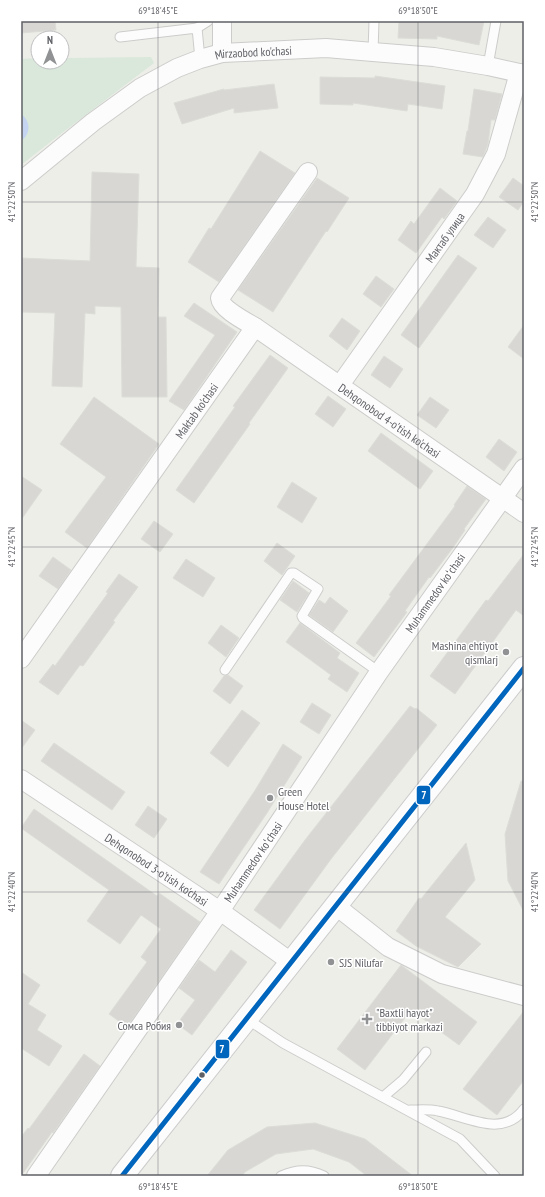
<svg xmlns="http://www.w3.org/2000/svg" width="545" height="1197" viewBox="0 0 545 1197" font-family="'PT Sans Narrow',sans-serif">
<style>
.green{fill:#d9e8da}
.water{fill:#c4d4f1}
.building{fill:#d8d7d4;stroke:#ddddd8}
.lines{fill:none;stroke-linecap:round;stroke-linejoin:round}
.service-casing{stroke:#cccccb;stroke-width:11}
.minor-casing{stroke:#cccccb;stroke-width:20}
.secondary-casing{stroke:#cbcccc;stroke-width:24}
.service{stroke:#fcfcfc;stroke-width:9}
.minor{stroke:#fcfcfc;stroke-width:18}
.secondary{stroke:#fcfcfc;stroke-width:22}
.bus-1-casing{stroke:#fff;stroke-width:8}
.bus-1{stroke:#0065bd;stroke-width:5}
.ticks{fill:none;stroke:#5f6066;stroke-width:1;stroke-opacity:0.45}
.poi-dot{fill:#919294;stroke:#fff;stroke-width:1.5}
.bus-dot{fill:#5f6066;stroke:#fff;stroke-width:1.5}
.labels{text-anchor:middle;dominant-baseline:central;stroke-width:3;stroke-linejoin:round;paint-order:stroke}
.street-label{font-size:12px;fill:#5f6066;stroke:#fff}
.poi-label{font-size:12px;fill:#5f6066;stroke:#fff;text-anchor:start}
.line-badge{stroke:#fff;stroke-width:1.5}
.badge-label{font-size:11px;text-anchor:middle;font-weight:bold;fill:#fff}
.neatline{fill:none;stroke:#5f6066;stroke-width:1.5}
.ticks-label{font-size:10px;text-anchor:middle;fill:#5f6066}
</style>
<rect width="100%" height="100%" fill="#eeeee9"/>
<polygon class="green" points="151,57 154,63 58,136 21,165 21,59 38,58 38,62 62,62 62,58"/>
<path class="water" d="M21,114C31,121 31,134 21,141Z"/>
<g class="building">
<polygon points="21,21 55,21 56,30 21,33"/>
<polygon points="399,21 484,21 479,45 437,36 437,39 398,38"/>
<polygon points="375,76 445,86 442,109 408,104 407,111 353,103 353,105 320,104 320,77 375,78"/>
<polygon points="274,84 278,108 234,113 234,108 182,124 174,103 224,89 224,90"/>
<polygon points="474,89 502,94 495,120 491,120 488,144 483,157 463,154 467,131 468,131"/>
<polygon points="260,151 295,173 219,282 188,262 209,228 211,229"/>
<polygon points="92,172 139,174 136,267 159,268 158,317 166,317 167,397 122,397 121,307 95,306 95,314 85,313 82,387 52,386 55,313 21,312 21,258 90,261"/>
<polygon points="317,178 349,198 327,232 326,231 273,312 238,290"/>
<polygon points="513,178 524,186 524,201 518,210 499,197"/>
<polygon points="440,188 457,201 444,219 442,217 416,253 398,240 411,221 414,224"/>
<polygon points="488,217 506,230 493,248 474,235"/>
<polygon points="458,255 477,268 419,348 401,335"/>
<polygon points="376,276 394,289 381,307 363,294"/>
<polygon points="194,303 237,332 184,410 169,401 215,335 184,316"/>
<polygon points="342,318 360,331 347,350 329,336"/>
<polygon points="524,325 524,359 508,347"/>
<polygon points="270,355 288,368 249,423 250,424 194,503 176,490 235,407 233,406"/>
<polygon points="384,356 403,369 390,388 371,375"/>
<polygon points="328,396 346,409 333,427 315,414"/>
<polygon points="94,397 159,444 87,548 65,532 106,477 60,444"/>
<polygon points="430,397 449,410 436,428 417,415"/>
<polygon points="381,433 433,471 420,489 368,451"/>
<polygon points="499,439 517,452 504,471 486,457"/>
<polygon points="21,476 42,490 21,520"/>
<polygon points="292,482 317,498 302,523 277,507"/>
<polygon points="467,486 486,499 464,529 465,530 452,549 430,578 429,577 405,611 407,612 374,657 356,643 391,596 389,595 455,506 454,505"/>
<polygon points="154,521 173,534 160,552 141,539"/>
<polygon points="277,543 295,556 282,575 264,561"/>
<polygon points="524,554 524,616 516,610 455,694 430,676 486,600 488,601"/>
<polygon points="53,557 71,570 58,589 39,576"/>
<polygon points="186,559 215,578 203,597 173,578"/>
<polygon points="119,574 138,587 113,621 115,622 83,666 80,665 58,695 39,682 53,664 55,666 108,593 106,592"/>
<polygon points="293,581 309,593 297,612 280,600"/>
<polygon points="330,597 348,611 333,632 309,615 319,600 325,604"/>
<polygon points="300,623 340,653 337,658 359,673 347,692 328,679 331,675 286,642"/>
<polygon points="221,625 239,638 226,657 208,643"/>
<polygon points="228,675 243,686 230,704 213,691 224,676"/>
<polygon points="312,703 331,715 319,734 300,722"/>
<polygon points="410,706 415,709 416,708 437,725 331,859 280,929 254,910 305,840"/>
<polygon points="242,710 260,723 228,767 210,753"/>
<polygon points="21,720 35,730 21,749"/>
<polygon points="54,743 125,792 112,810 41,761"/>
<polygon points="283,744 302,757 267,813 219,884 200,872 254,792"/>
<polygon points="521,781 524,781 524,912 508,881 505,834"/>
<polygon points="148,806 167,819 154,838 135,825"/>
<polygon points="34,809 157,896 159,893 200,922 127,1027 109,1014 147,962 141,957 161,929 141,915 120,944 87,921 109,890 21,828"/>
<polygon points="466,843 475,880 445,917 481,944 458,967 416,946 396,931 419,898 421,899"/>
<polygon points="231,950 247,962 192,1035 177,1024 195,1000 179,988 199,960 215,972"/>
<polygon points="401,965 477,1022 459,1045 411,1010 365,1070 337,1049"/>
<polygon points="21,972 40,985 28,1004 46,1015 37,1030 62,1046 49,1066 21,1048"/>
<polygon points="524,1011 524,1080 497,1115 463,1089"/>
<polygon points="84,1054 100,1066 53,1133 52,1132 21,1176 21,1137 28,1128 29,1129"/>
<polygon points="315,1123 365,1139 413,1176 367,1176 349,1162 313,1149 276,1154 245,1172 242,1176 207,1176 228,1150 267,1127"/>
</g>
<g class="lines">
<defs>
<g id="service">
<polyline points="197,28 208,21"/>
<polyline points="120,37 197,28 200,59"/>
<polyline points="373,52 374,21"/>
<polyline points="488,66 496,21"/>
<polyline points="225,670 291,573 294,573 318,589 302,616 303,618 379,672"/>
<polyline points="247,1019 283,1043 460,1139 495,1176"/>
<polyline points="383,1097 403,1080 426,1052"/>
<path d="M410,1110C419,1110 429,1109 438,1111C466,1116 502,1139 524,1109"/>
<path d="M281,1176C297,1169 309,1169 324,1176"/>
</g>
<g id="minor">
<polyline points="222,21 222,53"/>
<path id="s1" d="M308,172L220,298C221,309 245,321 255,327L524,513"/>
<path id="s2" d="M21,181L93,122L140,88L177,68L200,59L222,53L326,48L373,52L434,57L488,66L524,74"/>
<path id="s3" d="M340,385L475,194L496,154L519,73"/>
<path id="s4" d="M21,659L255,327"/>
<path id="s5" d="M21,779L220,911L291,962"/>
<polyline points="336,906 388,947 442,974 524,996"/>
<polyline points="36,1176 220,911 379,672 524,468"/>
</g>
<polyline id="secondary" points="122,1176 524,668"/>
</defs>
<use href="#service" class="service-casing"/>
<use href="#minor" class="minor-casing"/>
<use href="#secondary" class="secondary-casing"/>
<use href="#service" class="service"/>
<use href="#minor" class="minor"/>
<use href="#secondary" class="secondary"/>
<defs>
<polyline id="bus-1" points="122,1176 524,668"/>
</defs>
<use href="#bus-1" class="bus-1-casing"/>
<use href="#bus-1" class="bus-1"/>
</g>
<path class="ticks" d="M158,21V1176M418,21V1176M21,202H524M21,547H524M21,892H524"/>
<g class="poi-dot">
<circle cx="506" cy="652" r="4"/>
<circle cx="270" cy="798" r="4"/>
<circle cx="331" cy="962" r="4"/>
<path d="M365 1013h4v4h4v4h-4v4h-4v-4h-4v-4h4z"/>
<circle cx="179" cy="1025" r="4"/>
</g>
<circle class="bus-dot" cx="202" cy="1075" r="3.5"/>
<g class="labels">
<g class="street-label">
<text stroke="none"><textPath href="#s2" startOffset="272">Mirzaobod ko'chasi</textPath></text>
<text stroke="none"><textPath href="#s3" startOffset="181">Мактаб улица</textPath></text>
<text stroke="none"><textPath href="#s4" startOffset="304">Maktab ko'chasi</textPath></text>
<text stroke="none"><textPath href="#s1" startOffset="364">Dehqonobod 4-o'tish ko'chasi</textPath></text>
<text transform="translate(435 593) rotate(-55)">Muhammedov koʻchasi</text>
<text transform="translate(253 862) rotate(-56)">Muhammedov koʻchasi</text>
<text stroke="none"><textPath href="#s5" startOffset="163">Dehqonobod 3-o'tish ko'chasi</textPath></text>
</g>
<g class="poi-label">
<text x="498" y="645" text-anchor="end">Mashina ehtiyot<tspan x="498" dy="14">qismlarj</tspan></text>
<text x="278" y="791">Green<tspan x="278" dy="14">House Hotel</tspan></text>
<text x="339" y="962">SJS Nilufar</text>
<text x="376" y="1012">"Baxtli hayot"<tspan x="376" dy="14">tibbiyot markazi</tspan></text>
<text x="171" y="1025" text-anchor="end">Сомса Робия</text>
</g>
</g>
<g class="line-badge">
<rect x="416" y="785" width="15" height="20" rx="4" fill="#0065bd"/>
<rect x="215" y="1039" width="15" height="20" rx="4" fill="#0065bd"/>
</g>
<g class="badge-label">
<text x="424" y="799">7</text>
<text x="222" y="1053">7</text>
</g>
<rect width="545" height="1197" fill="none" stroke="#ffffff" stroke-width="44"/>
<g transform="translate(50 50)"><circle r="19" fill="#ffffff" stroke="#bfbfc2"/>
<path d="M0-3L7 15L0 10L-7 15Z" fill="#919294"/>
<text y="-6" font-size="11" font-weight="bold" text-anchor="middle" fill="#5f6066">N</text>
</g>
<rect x="22" y="22" width="501" height="1153" class="neatline"/>
<g class="ticks-label">
<text x="158" y="14">69°18'45"E</text>
<text x="418" y="14">69°18'50"E</text>
<text transform="translate(11 202) rotate(-90)" y="4">41°22'50"N</text>
<text transform="translate(534 202) rotate(-90)" y="4">41°22'50"N</text>
<text transform="translate(11 547) rotate(-90)" y="4">41°22'45"N</text>
<text transform="translate(534 547) rotate(-90)" y="4">41°22'45"N</text>
<text transform="translate(11 892) rotate(-90)" y="4">41°22'40"N</text>
<text transform="translate(534 892) rotate(-90)" y="4">41°22'40"N</text>
<text x="158" y="1190">69°18'45"E</text>
<text x="418" y="1190">69°18'50"E</text>
</g>
</svg>
